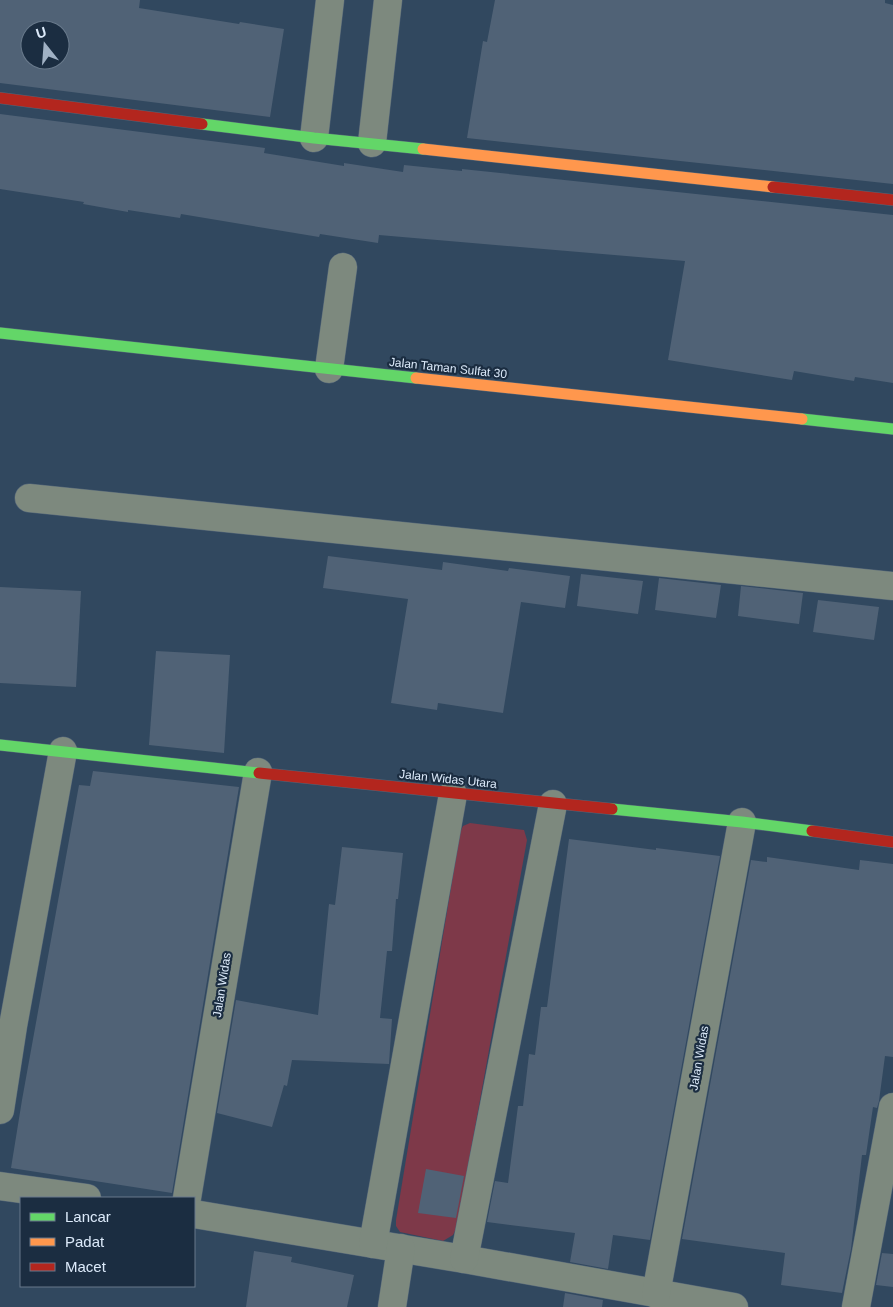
<svg xmlns="http://www.w3.org/2000/svg" width="893" height="1307" viewBox="0 0 893 1307" font-family="Helvetica,sans-serif">
<style>
.green{fill:#7e3949}
.building{fill:#506276;fill-rule:evenodd}
.lines{fill:none;stroke-linecap:round;stroke-linejoin:round}
.street-casing{stroke:#536578;stroke-width:29}
.fast-casing{stroke:#536578;stroke-width:12}
.slow-casing{stroke:#536578;stroke-width:12}
.jam-casing{stroke:#536578;stroke-width:12}
.street{stroke:#7d897e;stroke-width:28}
.fast{stroke:#63d668;stroke-width:11}
.slow{stroke:#ff974d;stroke-width:11}
.jam{stroke:#b3261e;stroke-width:11}
.labels{text-anchor:middle;dominant-baseline:central;stroke-width:4.5;stroke-linejoin:round;paint-order:stroke}
.street-label{font-size:12px;fill:#dceafa;stroke:#1b2d41}
</style>
<rect width="100%" height="100%" fill="#31485f"/>
<polygon class="green" points="470,823 524,830 527,840 457,1227 453,1235 443,1241 400,1232 396,1226 396,1220 460,833 463,826"/>
<g class="building">
<path d="M0,0H140L139,8L239,24L240,22L284,29L270,117L0,83ZM30,30H60V60H30Z"/>
<polygon points="495,0 885,0 885,3 893,5 893,184 467,138 483,41 487,42"/>
<polygon points="0,114 265,148 264,153 344,166 344,163 403,172 404,165 462,171 462,169 893,215 893,383 855,377 854,381 794,371 792,380 668,360 685,261 379,235 378,243 320,234 319,237 181,214 180,218 128,210 128,212 83,204 84,202 0,189"/>
<polygon points="328,556 442,570 443,562 508,571 509,568 570,576 565,608 521,602 503,713 438,703 437,710 391,703 408,599 323,588"/>
<polygon points="581,574 643,581 638,614 577,606"/>
<polygon points="659,578 721,585 716,618 655,610"/>
<polygon points="741,586 803,593 799,624 738,616"/>
<polygon points="0,587 81,591 76,687 0,683"/>
<polygon points="818,600 879,607 874,640 813,632"/>
<polygon points="156,651 230,655 224,753 149,745"/>
<polygon points="93,771 239,787 172,1193 11,1168 22,1100 79,785 90,786"/>
<polygon points="569,839 656,850 656,848 720,856 650,1240 613,1235 608,1269 570,1262 575,1233 487,1222 495,1181 508,1183 518,1106 523,1106 529,1054 535,1055 541,1007 547,1007"/>
<polygon points="342,847 403,853 398,899 396,899 392,951 387,951 380,1018 392,1019 389,1064 292,1060 287,1086 284,1085 272,1127 217,1113 236,1000 318,1015 329,904 335,905"/>
<polygon points="767,857 859,870 860,860 893,864 893,1057 885,1056 879,1101 877,1108 873,1107 866,1155 862,1155 851,1249 842,1293 781,1285 785,1253 682,1239 751,860 767,862"/>
<polygon points="426,1169 464,1176 456,1218 418,1213"/>
<polygon points="254,1251 292,1257 291,1262 354,1275 347,1307 246,1307"/>
<polygon points="882,1253 893,1254 893,1287 876,1285"/>
<polygon points="565,1293 603,1300 602,1307 563,1307"/>
</g>
<g class="lines">
<defs>
<g id="street">
<polyline points="314,138 330,0"/>
<polyline points="372,143 388,0"/>
<polyline points="329,369 343,267"/>
<polyline points="29,498 893,586"/>
<polyline points="0,1110 13,1026 63,751"/>
<polyline points="0,1186 87,1198"/>
<polyline points="187,1198 258,772"/>
<polyline points="194,1214 464,1259 734,1307"/>
<polyline points="373,1244 453,794"/>
<polyline points="464,1259 553,804"/>
<polyline points="656,1294 742,822"/>
<polyline points="392,1307 401,1248"/>
<polyline points="856,1307 893,1107"/>
</g>
<g id="fast">
<polyline points="202,124 314,138 423,149"/>
<polyline points="0,333 416,378"/>
<polyline points="802,419 893,429"/>
<polyline points="0,745 259,773"/>
<polyline points="612,809 742,822 812,831"/>
</g>
<g id="slow">
<polyline points="423,149 773,187"/>
<polyline points="416,378 802,419"/>
</g>
<g id="jam">
<polyline points="0,98 202,124"/>
<polyline points="773,187 893,200"/>
<polyline points="259,773 612,809"/>
<polyline points="812,831 893,842"/>
</g>
</defs>
<use href="#street" class="street-casing"/>
<use href="#fast" class="fast-casing"/>
<use href="#slow" class="slow-casing"/>
<use href="#jam" class="jam-casing"/>
<use href="#street" class="street"/>
<use href="#fast" class="fast"/>
<use href="#slow" class="slow"/>
<use href="#jam" class="jam"/>
</g>
<g class="labels">
<g class="street-label">
<text transform="translate(448 368) rotate(6)">Jalan Taman Sulfat 30</text>
<text transform="translate(448 779) rotate(6)">Jalan Widas Utara</text>
<text transform="translate(222 985) rotate(-81)">Jalan Widas</text>
<text transform="translate(699 1058) rotate(-80)">Jalan Widas</text>
</g>
</g>
<rect x="20" y="1197" width="175" height="90" fill="#1b2d41" stroke="#68798b"/>
<rect x="30" y="1213" width="25" height="8" fill="#63d668" stroke="#68798b"/>
<text x="65" y="1222" font-size="15" fill="#dceafa">Lancar</text>
<rect x="30" y="1238" width="25" height="8" fill="#ff974d" stroke="#68798b"/>
<text x="65" y="1247" font-size="15" fill="#dceafa">Padat</text>
<rect x="30" y="1263" width="25" height="8" fill="#b3261e" stroke="#68798b"/>
<text x="65" y="1272" font-size="15" fill="#dceafa">Macet</text>
<g transform="translate(45 45) rotate(343)"><circle r="24" fill="#1b2d41" stroke="#68798b"/>
<path d="M0-4L9 19L0 12L-9 19Z" fill="#a0b1c4"/>
<text y="-8" font-size="14" font-weight="bold" text-anchor="middle" fill="#dceafa">U</text>
</g>
</svg>
